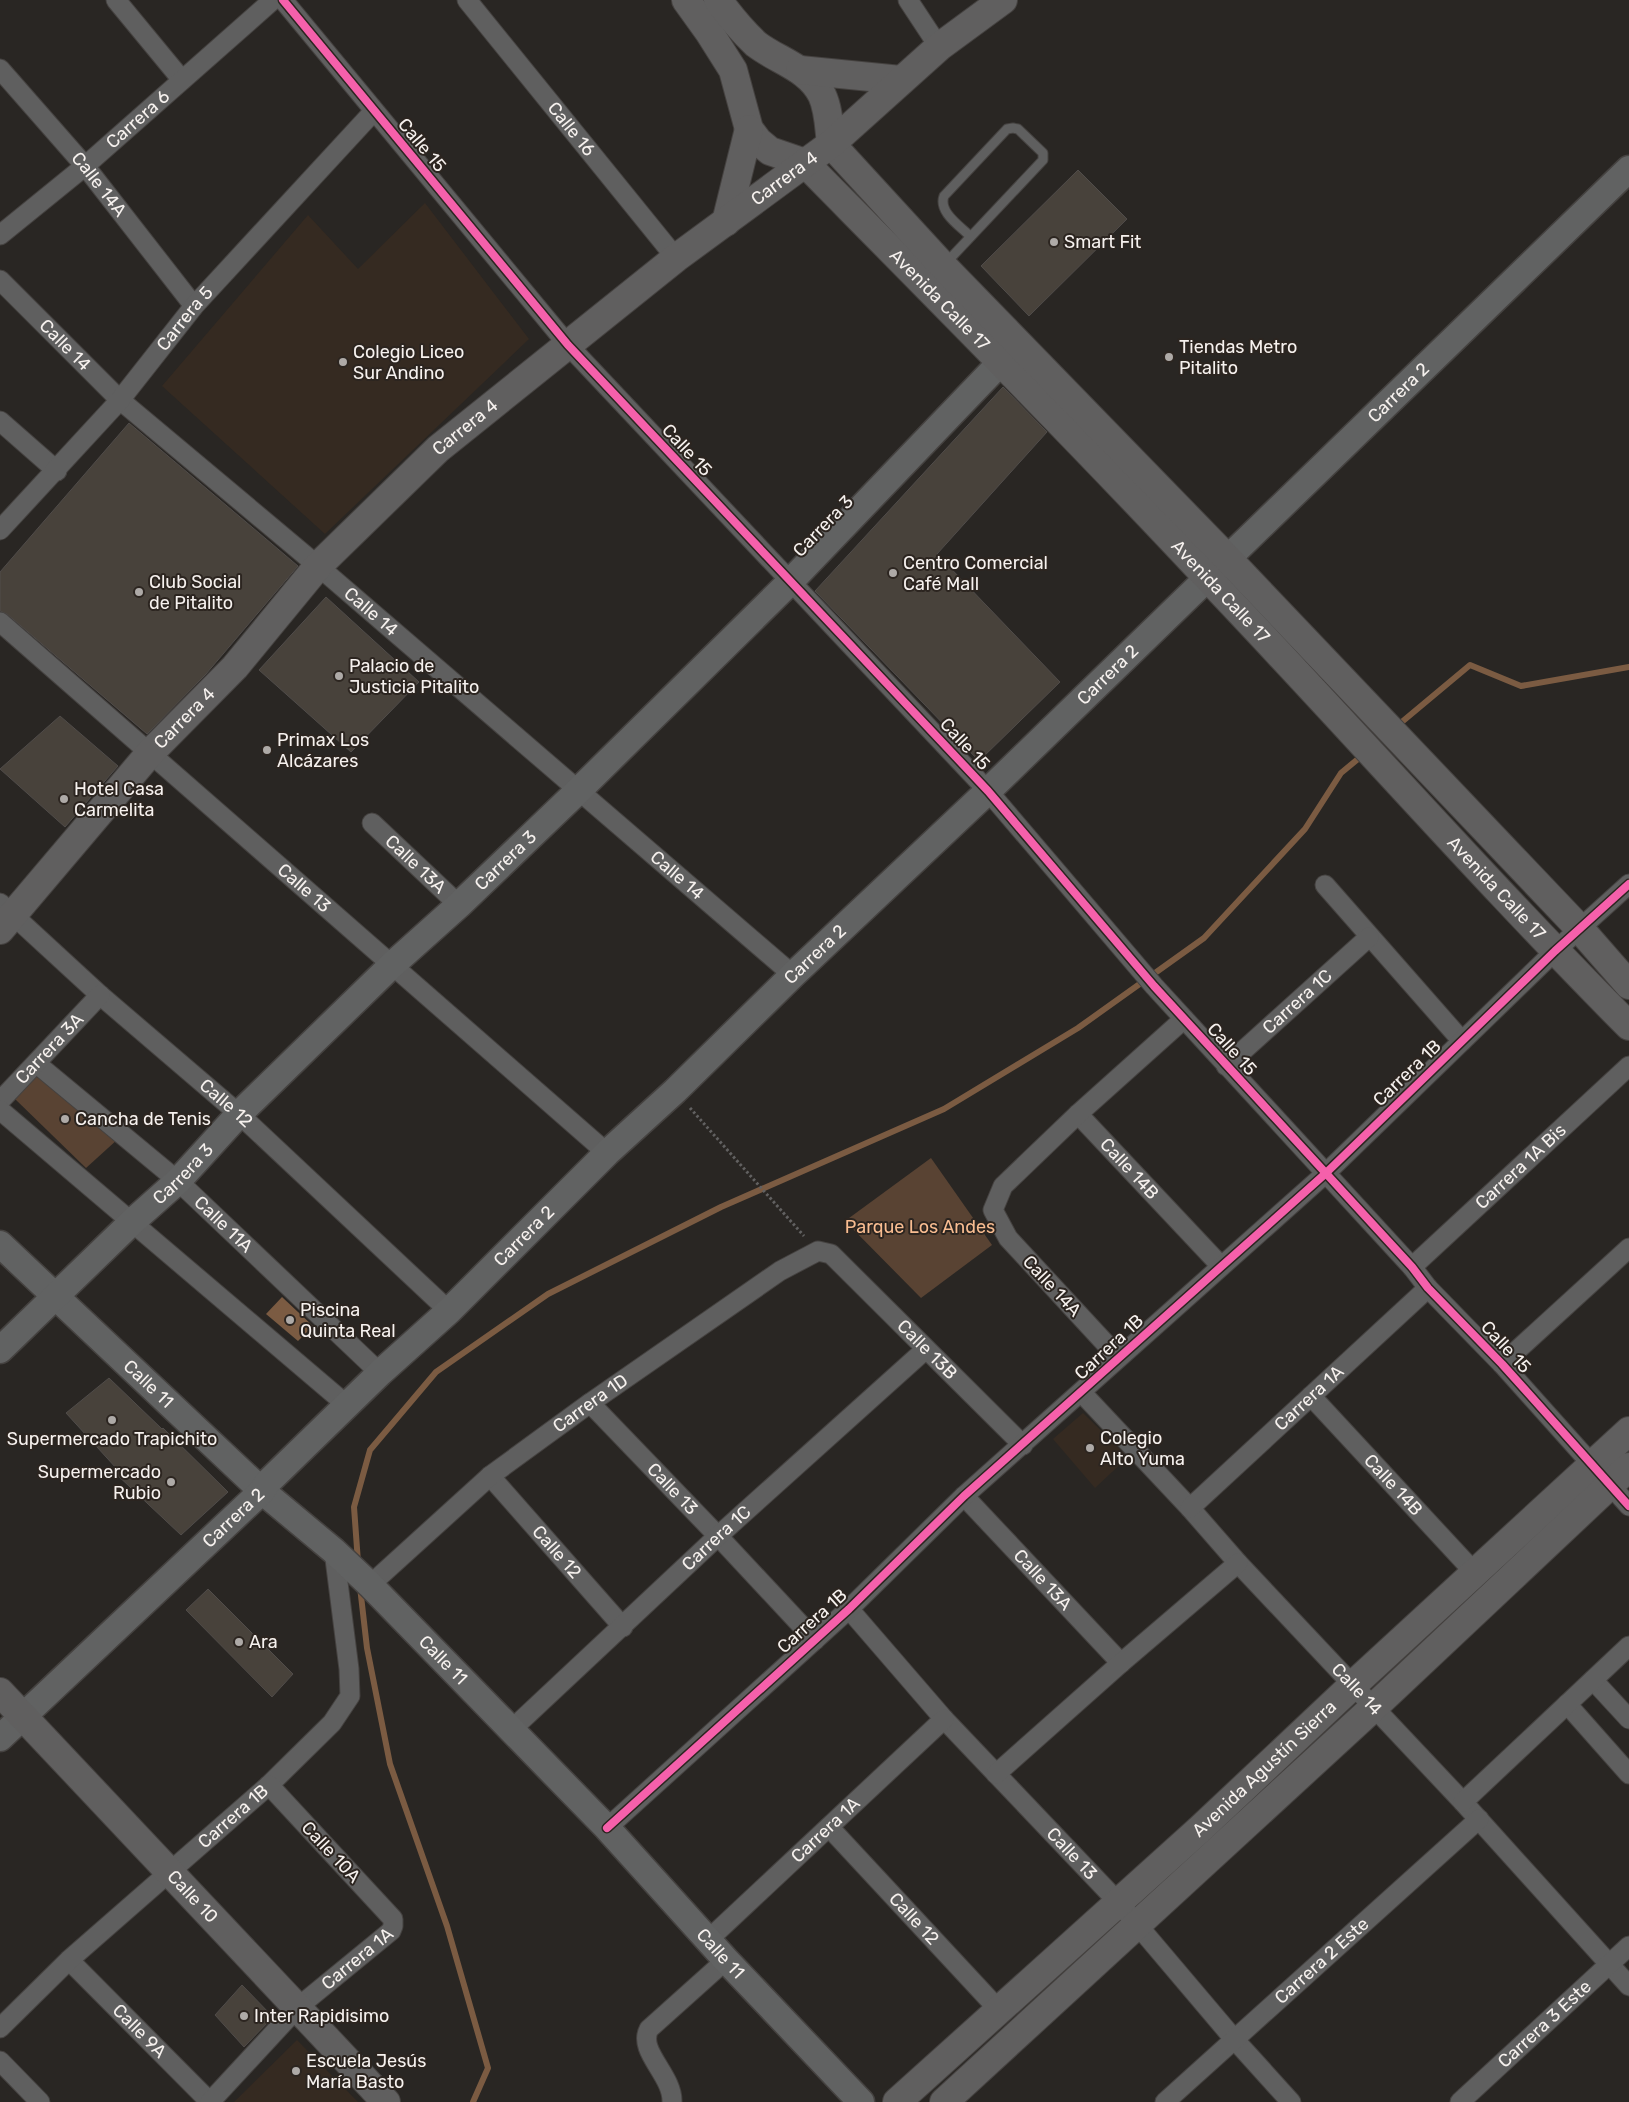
<svg xmlns="http://www.w3.org/2000/svg" width="1629" height="2102" viewBox="0 0 1629 2102" font-family="Rubik,sans-serif">
<style>
.built{fill:#352a21}
.green{fill:#594333}
.water{fill:#7b5b42}
.lines{fill:none;stroke-linecap:round;stroke-linejoin:round}
.stream{stroke:#7b5b42;stroke-width:6}
.building{fill:#48423b;stroke:#504c4a}
.lane-casing{stroke:#454240;stroke-width:11}
.street-casing{stroke:#454240;stroke-width:21}
.secondary-casing{stroke:#454240;stroke-width:29}
.primary-casing{stroke:#454240;stroke-width:30}
.path{stroke:#626161;stroke-width:3;stroke-dasharray:2.5 2.5;stroke-linecap:butt}
.lane{stroke:#5f5f5f;stroke-width:9}
.street{stroke:#5f5f5f;stroke-width:19}
.secondary{stroke:#616262;stroke-width:26}
.primary{stroke:#605f5f;stroke-width:28}
.cycleway-casing{stroke:#2c2520;stroke-width:11}
.cycleway{stroke:#f560ab;stroke-width:8}
.poi-dot{fill:#aeaaa7;stroke:#2c2520;stroke-width:2}
.labels{text-anchor:middle;dominant-baseline:central;stroke-width:4;stroke-linejoin:round;paint-order:stroke}
.street-label{font-size:18px;fill:#f6f1ee;stroke:#2c2520}
.poi-label{font-size:18px;fill:#f6f1ee;stroke:#2c2520;text-anchor:start}
.park-label{font-size:18px;fill:#f9bd91;stroke:#2c2520}
</style>
<rect width="100%" height="100%" fill="#292623"/>
<g class="built">
<polygon points="425,203 529,339 325,534 162,386 308,215 358,269"/>
<polygon points="1083,1413 1128,1457 1095,1488 1053,1439"/>
<polygon points="297,2040 358,2102 234,2102"/>
</g>
<g class="green">
<polygon points="42,1070 118,1139 86,1168 14,1098"/>
<polygon points="931,1158 992,1245 921,1298 845,1221"/>
</g>
<polygon class="water" points="282,1297 313,1326 298,1341 266,1314"/>
<g class="lines">
<g class="stream">
<polyline points="1397,726 1470,665 1521,686 1629,667"/>
<polyline points="358,1562 354,1507 370,1450 436,1372 548,1294 721,1207 944,1109 1078,1028 1204,938 1305,829 1341,773 1364,754"/>
<polyline points="360,1587 367,1648 390,1764 447,1926 488,2068 473,2102"/>
</g>
</g>
<g class="building">
<polygon points="1078,170 1127,219 1029,316 981,266"/>
<polygon points="1003,387 1047,432 937,554 1060,682 979,761 815,591"/>
<polygon points="129,423 298,566 206,674 147,734 7,614 0,611 0,572"/>
<polygon points="326,597 419,682 351,752 259,670"/>
<polygon points="60,716 118,766 65,827 0,769"/>
<polygon points="109,1378 162,1429 163,1428 228,1492 181,1535 114,1472 117,1469 66,1413"/>
<polygon points="208,1589 293,1674 272,1697 186,1610"/>
<polygon points="242,1985 273,2017 244,2047 215,2015"/>
</g>
<g class="lines">
<defs>
<path id="lane" d="M945,264L1043,160V153L1018,129L1013,128L1007,129L944,196C938,212 960,226 970,236"/>
<g id="street">
<polyline points="116,0 182,80"/>
<polyline points="283,0 568,345 988,791 1154,986 1412,1267 1428,1288 1502,1364 1629,1506"/>
<path id="s1" d="M467,0L676,258"/>
<polyline points="908,0 939,47"/>
<path id="s2" d="M0,69L85,166L194,306"/>
<path id="s3" d="M0,235L85,166L273,0"/>
<path id="s4" d="M0,280L120,400L318,566L793,975"/>
<polyline points="0,421 57,471"/>
<path id="s5" d="M0,530L120,400L194,306L374,111"/>
<path id="s6" d="M0,622L607,1153"/>
<path id="s7" d="M372,823L459,905"/>
<polyline points="1325,885 1462,1041"/>
<path id="s8" d="M0,903L100,995L239,1114L449,1311"/>
<path id="s9" d="M37,1064L178,1181L380,1373"/>
<path id="s10" d="M1226,1066L1369,937"/>
<path id="s11" d="M0,1101L100,995"/>
<polyline points="0,1110 348,1406"/>
<path id="s12" d="M1078,1114L1221,1266"/>
<path id="s13" d="M1412,1267L1629,1066"/>
<polyline points="1118,1357 1008,1238 993,1210 1003,1186 1078,1114 1184,1019"/>
<polyline points="1502,1364 1629,1248"/>
<path id="s14" d="M1082,1393L1190,1508L1238,1563L1463,1802L1629,1986"/>
<path id="s15" d="M1311,1396L1475,1573"/>
<path id="s16" d="M590,1403L718,1536L815,1640"/>
<path id="s17" d="M490,1476L623,1627"/>
<path id="s18" d="M964,1496L1121,1663"/>
<path id="s19" d="M1190,1508L1428,1288"/>
<path id="s20" d="M370,1585L490,1476L590,1403L780,1271L818,1251L831,1254L1023,1445"/>
<path id="s21" d="M849,1609L944,1719L1118,1902L1234,2039L1291,2102"/>
<polyline points="1593,1680 1629,1719"/>
<polyline points="1567,1704 1629,1774"/>
<path id="s22" d="M511,1730L718,1536L926,1349"/>
<polyline points="996,1774 1121,1663 1238,1563"/>
<polyline points="1463,1802 1629,1646"/>
<path id="s23" d="M829,1827L999,2010"/>
<polyline points="607,1828 849,1609 964,1496 1325,1174 1555,951 1629,884"/>
<path id="s24" d="M708,1940L944,1719"/>
<path id="s25" d="M69,1960L210,2102"/>
<path id="s26" d="M0,2028L69,1960L269,1785L332,1723L350,1696L349,1669L334,1551"/>
<polyline points="0,2061 40,2102"/>
<path id="s27" d="M210,2102L297,2008L391,1931L393,1926V1919L269,1785"/>
<path d="M672,2102C673,2075 637,2051 649,2029L726,1960"/>
<path id="s28" d="M1165,2102L1479,1819"/>
<path id="s29" d="M1460,2102L1629,1946"/>
</g>
<g id="secondary">
<path id="s30" d="M0,1244L262,1491L334,1551L370,1585L607,1828L726,1960L861,2102"/>
<path id="s31" d="M0,1350L132,1222L178,1181L239,1114L392,965L459,905L578,791L790,582L1001,362"/>
<path id="s32" d="M0,1738L262,1491L267,1483L380,1373L449,1311L607,1153L675,1091L793,975L988,791L1629,169"/>
</g>
<g id="primary">
<path id="s33" d="M686,0L709,32L733,70L749,129L758,141L770,151L805,163C940,300 1075,436 1206,576C1348,725 1484,880 1629,1026"/>
<path d="M718,0C729,15 742,31 756,44C778,61 809,68 822,95C829,110 829,128 831,144"/>
<polyline points="800,70 901,80"/>
<polyline points="831,144 943,266 1227,558 1580,929 1629,985"/>
<polyline points="726,222 749,129"/>
<path id="s34" d="M0,930L150,753L235,667L318,566L438,449L676,258L831,144L939,47L1003,0"/>
<path id="s35" d="M0,1692L386,2102"/>
<path id="s36" d="M897,2102L1199,1830L1353,1685L1629,1431"/>
<polyline points="944,2102 1374,1707 1629,1467"/>
</g>
</defs>
<use href="#lane" class="lane-casing"/>
<use href="#street" class="street-casing"/>
<use href="#secondary" class="secondary-casing"/>
<use href="#primary" class="primary-casing"/>
<polyline class="path" points="690,1108 804,1236"/>
<use href="#lane" class="lane"/>
<use href="#street" class="street"/>
<use href="#secondary" class="secondary"/>
<use href="#primary" class="primary"/>
<defs>
<g id="cycleway">
<polyline points="283,0 568,345 988,791 1154,986 1412,1267 1428,1288 1502,1364 1629,1506"/>
<polyline points="607,1828 849,1609 964,1496 1325,1174 1555,951 1629,884"/>
</g>
</defs>
<use href="#cycleway" class="cycleway-casing"/>
<use href="#cycleway" class="cycleway"/>
</g>
<g class="poi-dot">
<circle cx="1054" cy="242" r="5"/>
<circle cx="1169" cy="357" r="5"/>
<circle cx="343" cy="362" r="5"/>
<circle cx="893" cy="573" r="5"/>
<circle cx="139" cy="592" r="5"/>
<circle cx="339" cy="676" r="5"/>
<circle cx="267" cy="750" r="5"/>
<circle cx="64" cy="799" r="5"/>
<circle cx="65" cy="1119" r="5"/>
<circle cx="290" cy="1320" r="5"/>
<circle cx="112" cy="1420" r="5"/>
<circle cx="1090" cy="1448" r="5"/>
<circle cx="171" cy="1482" r="5"/>
<circle cx="239" cy="1642" r="5"/>
<circle cx="244" cy="2016" r="5"/>
<circle cx="296" cy="2071" r="5"/>
</g>
<g class="labels">
<g class="street-label">
<text stroke="none"><textPath href="#s3" startOffset="180">Carrera 6</textPath></text>
<text stroke="none"><textPath href="#s1" startOffset="166">Calle 16</textPath></text>
<text transform="translate(422 145) rotate(50)">Calle 15</text>
<text stroke="none"><textPath href="#s34" startOffset="1091">Carrera 4</textPath></text>
<text stroke="none"><textPath href="#s2" startOffset="152">Calle 14A</textPath></text>
<text stroke="none"><textPath href="#s33" startOffset="405">Avenida Calle 17</textPath></text>
<text stroke="none"><textPath href="#s5" startOffset="281">Carrera 5</textPath></text>
<text stroke="none"><textPath href="#s4" startOffset="92">Calle 14</textPath></text>
<text stroke="none"><textPath href="#s32" startOffset="1941">Carrera 2</textPath></text>
<text stroke="none"><textPath href="#s34" startOffset="686">Carrera 4</textPath></text>
<text transform="translate(687 450) rotate(47)">Calle 15</text>
<text transform="translate(823 526) rotate(-46)">Carrera 3</text>
<text stroke="none"><textPath href="#s33" startOffset="810">Avenida Calle 17</textPath></text>
<text stroke="none"><textPath href="#s4" startOffset="498">Calle 14</textPath></text>
<text stroke="none"><textPath href="#s32" startOffset="1536">Carrera 2</textPath></text>
<text stroke="none"><textPath href="#s34" startOffset="281">Carrera 4</textPath></text>
<text transform="translate(965 744) rotate(47)">Calle 15</text>
<text stroke="none"><textPath href="#s31" startOffset="704">Carrera 3</textPath></text>
<text stroke="none"><textPath href="#s7" startOffset="60">Calle 13A</textPath></text>
<text stroke="none"><textPath href="#s4" startOffset="902">Calle 14</textPath></text>
<text stroke="none"><textPath href="#s6" startOffset="404">Calle 13</textPath></text>
<text stroke="none"><textPath href="#s33" startOffset="1215">Avenida Calle 17</textPath></text>
<text stroke="none"><textPath href="#s32" startOffset="1131">Carrera 2</textPath></text>
<text stroke="none"><textPath href="#s10" startOffset="96">Carrera 1C</textPath></text>
<text stroke="none"><textPath href="#s11" startOffset="72">Carrera 3A</textPath></text>
<text transform="translate(1232 1049) rotate(48)">Calle 15</text>
<text transform="translate(1407 1073) rotate(-44)">Carrera 1B</text>
<text stroke="none"><textPath href="#s8" startOffset="302">Calle 12</textPath></text>
<text stroke="none"><textPath href="#s13" startOffset="148">Carrera 1A Bis</textPath></text>
<text stroke="none"><textPath href="#s12" startOffset="75">Calle 14B</textPath></text>
<text stroke="none"><textPath href="#s31" startOffset="254">Carrera 3</textPath></text>
<text stroke="none"><textPath href="#s9" startOffset="246">Calle 11A</textPath></text>
<text stroke="none"><textPath href="#s32" startOffset="726">Carrera 2</textPath></text>
<text transform="translate(1052 1286) rotate(47)">Calle 14A</text>
<text transform="translate(1109 1347) rotate(-43)">Carrera 1B</text>
<text transform="translate(1506 1347) rotate(47)">Calle 15</text>
<text stroke="none"><textPath href="#s20" startOffset="709">Calle 13B</textPath></text>
<text stroke="none"><textPath href="#s30" startOffset="204">Calle 11</textPath></text>
<text stroke="none"><textPath href="#s19" startOffset="162">Carrera 1A</textPath></text>
<text stroke="none"><textPath href="#s20" startOffset="286">Carrera 1D</textPath></text>
<text stroke="none"><textPath href="#s15" startOffset="121">Calle 14B</textPath></text>
<text stroke="none"><textPath href="#s16" startOffset="119">Calle 13</textPath></text>
<text stroke="none"><textPath href="#s32" startOffset="321">Carrera 2</textPath></text>
<text stroke="none"><textPath href="#s22" startOffset="281">Carrera 1C</textPath></text>
<text stroke="none"><textPath href="#s17" startOffset="101">Calle 12</textPath></text>
<text stroke="none"><textPath href="#s18" startOffset="115">Calle 13A</textPath></text>
<text transform="translate(812 1621) rotate(-42)">Carrera 1B</text>
<text stroke="none"><textPath href="#s30" startOffset="608">Calle 11</textPath></text>
<text stroke="none"><textPath href="#s14" startOffset="404">Calle 14</textPath></text>
<text stroke="none"><textPath href="#s36" startOffset="496">Avenida Agustín Sierra</textPath></text>
<text stroke="none"><textPath href="#s26" startOffset="315">Carrera 1B</textPath></text>
<text stroke="none"><textPath href="#s24" startOffset="161">Carrera 1A</textPath></text>
<text transform="translate(331 1852) rotate(47)">Calle 10A</text>
<text stroke="none"><textPath href="#s21" startOffset="331">Calle 13</textPath></text>
<text stroke="none"><textPath href="#s35" startOffset="281">Calle 10</textPath></text>
<text stroke="none"><textPath href="#s23" startOffset="125">Calle 12</textPath></text>
<text stroke="none"><textPath href="#s30" startOffset="1012">Calle 11</textPath></text>
<text stroke="none"><textPath href="#s27" startOffset="206">Carrera 1A</textPath></text>
<text stroke="none"><textPath href="#s28" startOffset="211">Carrera 2 Este</textPath></text>
<text stroke="none"><textPath href="#s29" startOffset="115">Carrera 3 Este</textPath></text>
<text stroke="none"><textPath href="#s25" startOffset="100">Calle 9A</textPath></text>
</g>
<g class="poi-label">
<text x="1064" y="242">Smart Fit</text>
<text x="1179" y="347">Tiendas Metro<tspan x="1179" dy="21">Pitalito</tspan></text>
<text x="353" y="352">Colegio Liceo<tspan x="353" dy="21">Sur Andino</tspan></text>
<text x="903" y="563">Centro Comercial<tspan x="903" dy="21">Café Mall</tspan></text>
<text x="149" y="582">Club Social<tspan x="149" dy="21">de Pitalito</tspan></text>
<text x="349" y="666">Palacio de<tspan x="349" dy="21">Justicia Pitalito</tspan></text>
<text x="277" y="740">Primax Los<tspan x="277" dy="21">Alcázares</tspan></text>
<text x="74" y="789">Hotel Casa<tspan x="74" dy="21">Carmelita</tspan></text>
<text x="75" y="1119">Cancha de Tenis</text>
<text x="300" y="1310">Piscina<tspan x="300" dy="21">Quinta Real</tspan></text>
<text x="1100" y="1438">Colegio<tspan x="1100" dy="21">Alto Yuma</tspan></text>
<text x="112" y="1439" text-anchor="middle">Supermercado Trapichito</text>
<text x="161" y="1472" text-anchor="end">Supermercado<tspan x="161" dy="21">Rubio</tspan></text>
<text x="249" y="1642">Ara</text>
<text x="254" y="2016">Inter Rapidisimo</text>
<text x="306" y="2061">Escuela Jesús<tspan x="306" dy="21">María Basto</tspan></text>
</g>
<g class="park-label">
<text x="920" y="1227">Parque Los Andes</text>
</g>
</g>
</svg>
